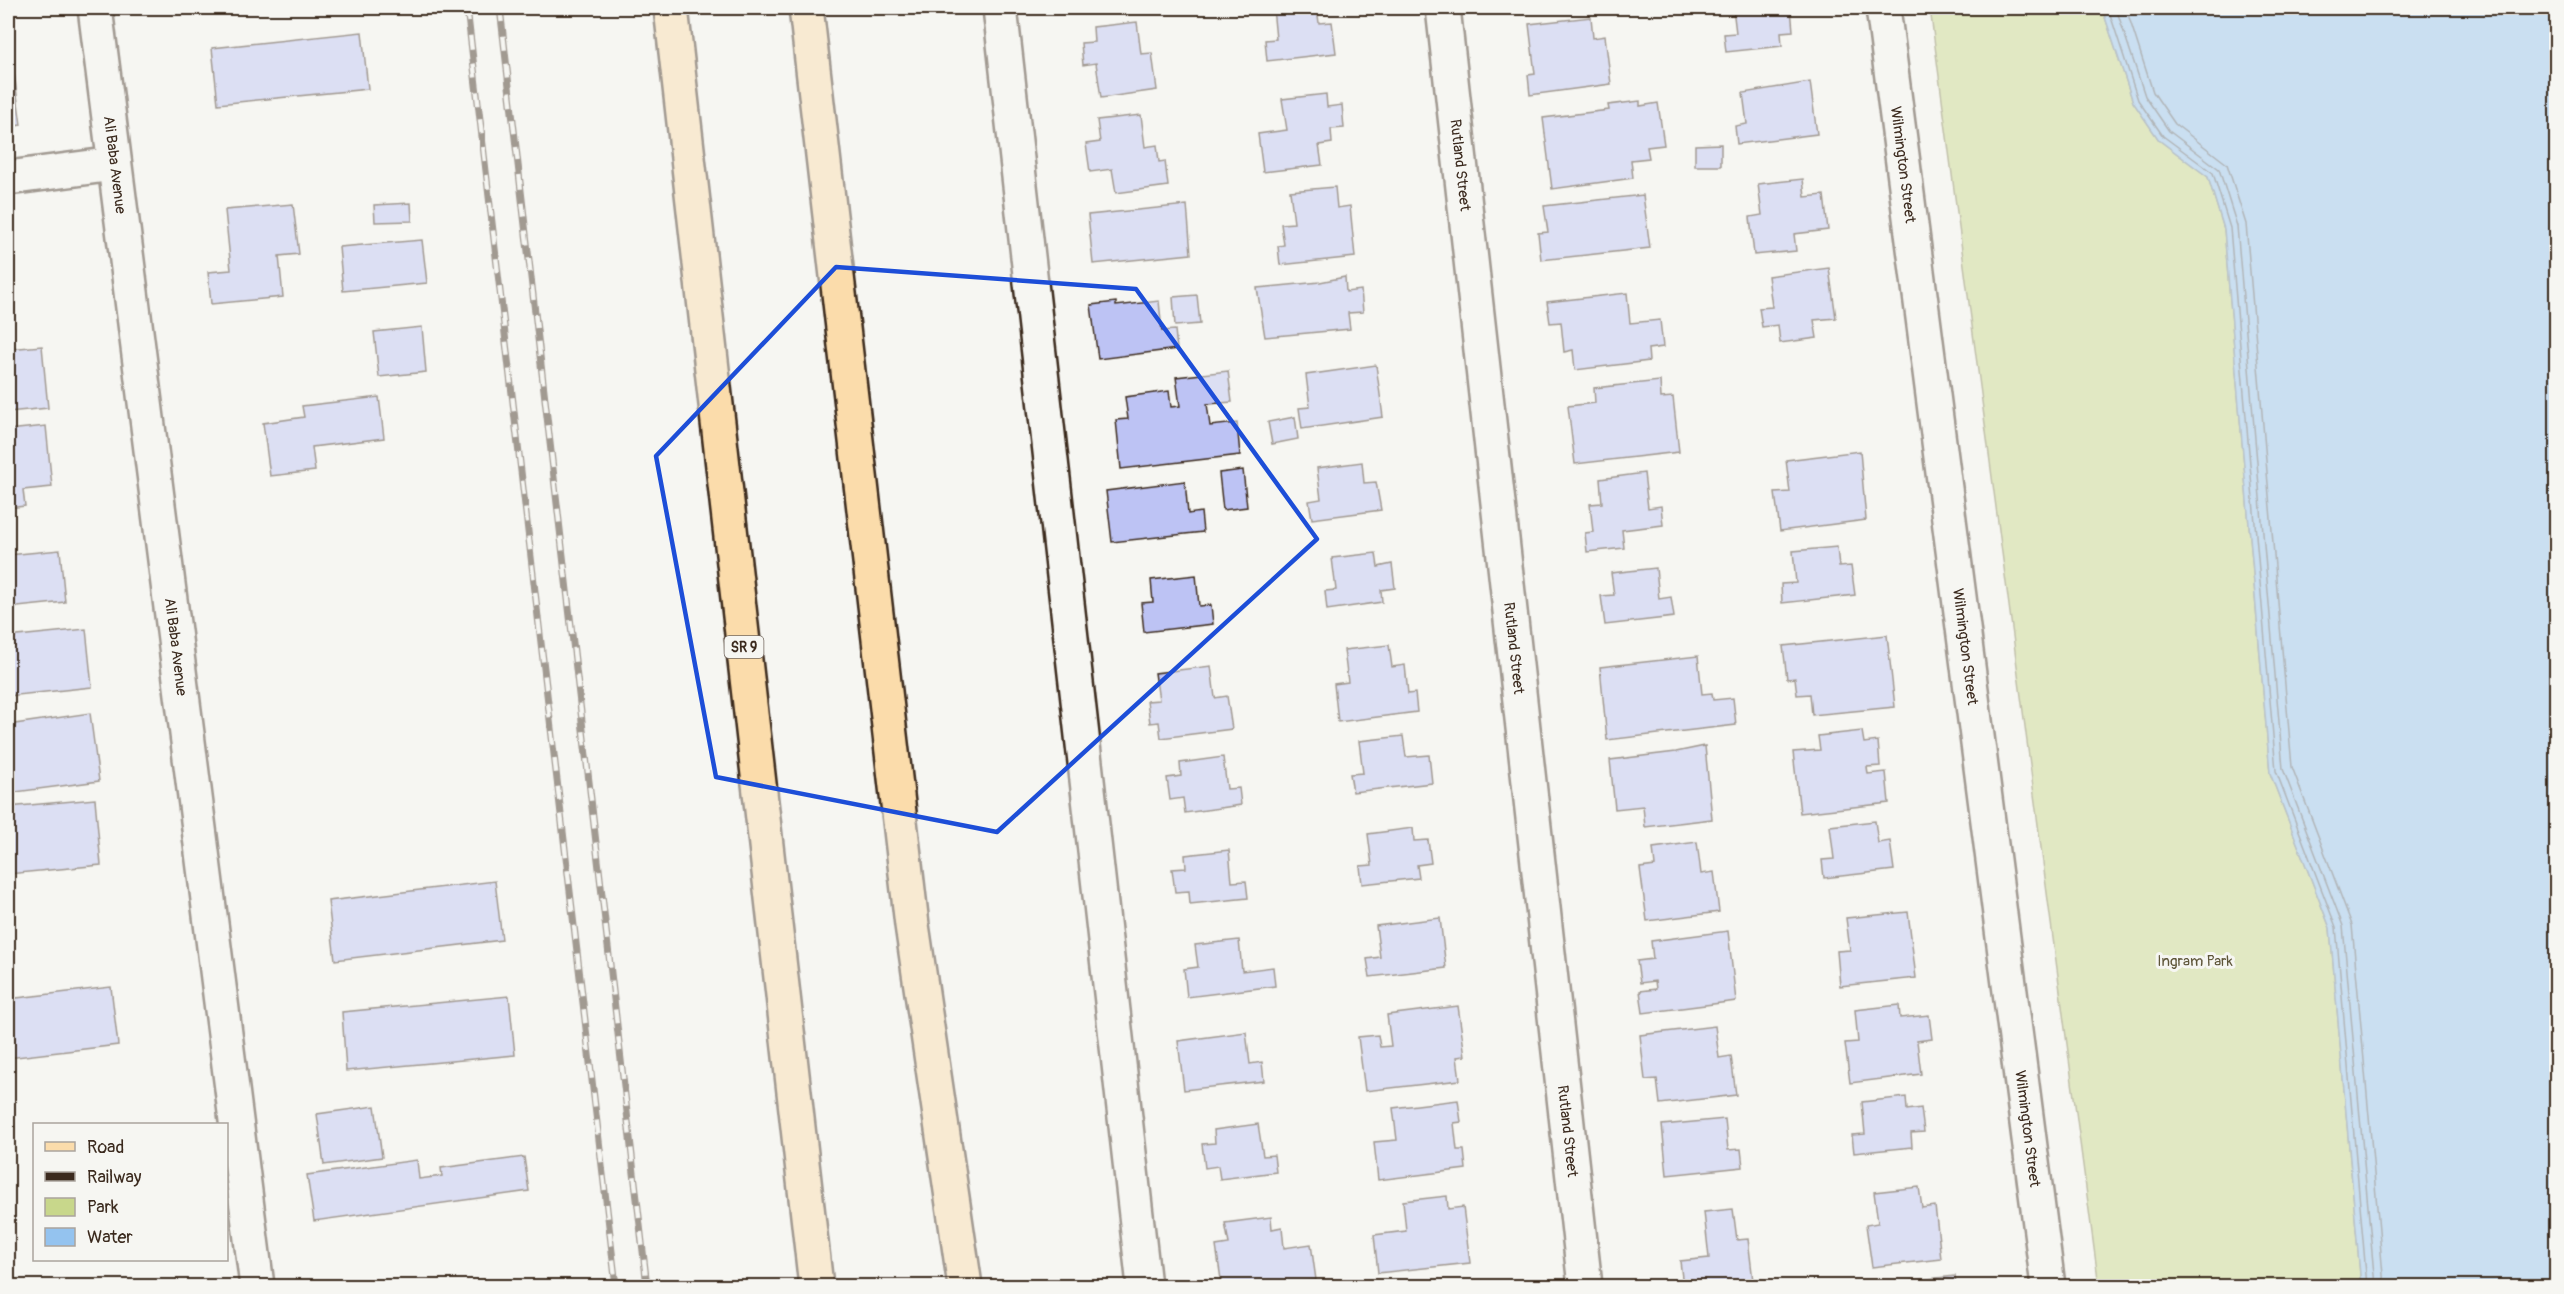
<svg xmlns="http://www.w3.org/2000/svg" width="2564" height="1294" viewBox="0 0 2564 1294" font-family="Pangolin,sans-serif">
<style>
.green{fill:#c8d78b;stroke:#828054;stroke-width:1.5}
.water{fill:#94c3ef;stroke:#70869b;stroke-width:1.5}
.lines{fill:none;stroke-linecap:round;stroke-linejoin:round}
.shore{stroke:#5f6772;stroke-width:1.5}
.building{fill:#bdc3f4;stroke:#3b2a1e;stroke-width:1.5}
.minor-casing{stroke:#3b2a1e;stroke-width:38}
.major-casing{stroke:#3b2a1e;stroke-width:38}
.minor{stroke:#f6f6f2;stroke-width:33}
.major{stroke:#fbdcab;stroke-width:33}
.rail-casing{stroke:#3b2a1e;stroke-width:7}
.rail{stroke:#f6f6f2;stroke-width:4.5;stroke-dasharray:14;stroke-linecap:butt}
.marked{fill:none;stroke:#1d4ed8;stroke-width:4.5;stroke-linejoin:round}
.labels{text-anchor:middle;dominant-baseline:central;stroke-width:6;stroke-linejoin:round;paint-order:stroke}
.shield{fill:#f6f6f2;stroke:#73675e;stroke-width:1.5}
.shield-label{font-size:14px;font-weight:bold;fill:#3b2a1e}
.street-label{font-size:15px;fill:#3b2a1e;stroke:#f6f6f2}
.park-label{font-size:15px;fill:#5e5539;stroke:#f6f6f2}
</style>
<rect width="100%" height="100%" fill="#f6f6f2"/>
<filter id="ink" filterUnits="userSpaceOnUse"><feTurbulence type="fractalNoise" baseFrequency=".0167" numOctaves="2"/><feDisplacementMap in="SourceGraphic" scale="12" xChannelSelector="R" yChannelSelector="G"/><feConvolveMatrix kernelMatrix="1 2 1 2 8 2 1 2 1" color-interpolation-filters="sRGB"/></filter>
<g filter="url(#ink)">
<polygon class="green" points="1930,8 2102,8 2133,102 2159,140 2208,177 2224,229 2270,773 2330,928 2361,1286 2099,1286"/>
<polygon class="water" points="2102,8 2556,8 2556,1286 2361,1286 2330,928 2270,773 2224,229 2208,177 2159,140 2133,102"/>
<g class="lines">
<g class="shore">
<polyline points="2108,8 2138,100 2163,136 2213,173 2230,228 2276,771 2336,927 2367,1286"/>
<polyline points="2116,8 2145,96 2169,131 2219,169 2237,226 2283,769 2343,926 2375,1286"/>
<polyline points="2126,8 2153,92 2175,124 2227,164 2246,224 2292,767 2352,925 2384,1286"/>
</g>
</g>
<g class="building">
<polygon points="1273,8 1317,8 1319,23 1332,22 1336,53 1267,61 1265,40 1276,39"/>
<polygon points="1733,8 1791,8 1793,31 1781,32 1782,46 1726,52 1724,34 1736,33"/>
<polygon points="1591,17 1593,38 1605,36 1611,84 1530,95 1528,75 1535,74 1529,24"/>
<polygon points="1137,22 1141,54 1152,53 1157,90 1101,98 1096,63 1083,65 1081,43 1094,42 1093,27"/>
<polygon points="362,32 368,89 218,104 212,48"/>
<polygon points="12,57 21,125 8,127 8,58"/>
<polygon points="1810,82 1817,134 1737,144 1735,126 1747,124 1743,93"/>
<polygon points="1326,94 1327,107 1342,105 1344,128 1331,129 1332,143 1319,145 1322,165 1263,172 1258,134 1287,130 1282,99"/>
<polygon points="1640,101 1640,106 1658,103 1664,145 1647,147 1649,158 1631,160 1633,178 1552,189 1543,118 1609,110 1608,105"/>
<polygon points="1141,115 1145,147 1157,145 1159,162 1165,161 1168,186 1116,193 1112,169 1090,172 1086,144 1100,142 1097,120"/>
<polygon points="1721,144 1721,166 1695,166 1695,145"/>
<polygon points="1803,179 1805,197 1824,195 1828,230 1794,234 1796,251 1754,255 1750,217 1762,215 1758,184"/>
<polygon points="1335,187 1337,208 1350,206 1355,257 1280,265 1278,246 1284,245 1281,224 1294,223 1290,191"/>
<polygon points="1643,195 1650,248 1541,260 1538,233 1548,232 1544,206"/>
<polygon points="411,203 412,221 375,222 374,205"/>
<polygon points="293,204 299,254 279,256 283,297 211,304 208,272 231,270 225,210"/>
<polygon points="1187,205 1191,254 1093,264 1088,215"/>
<polygon points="422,240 427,283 343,291 339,247"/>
<polygon points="1829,268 1836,318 1814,320 1817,338 1780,343 1778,325 1762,327 1759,308 1772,307 1768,276"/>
<polygon points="1345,277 1346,292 1361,290 1363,312 1348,313 1350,329 1265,337 1257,288 1320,282"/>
<polygon points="1627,293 1630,323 1660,320 1663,347 1648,349 1649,361 1575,370 1573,350 1564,352 1561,322 1550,323 1547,302"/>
<polygon points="1197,295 1200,324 1175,326 1173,297"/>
<polygon points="1159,301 1162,331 1175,330 1177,349 1098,359 1091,305 1116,302 1116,306"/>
<polygon points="422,327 426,372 379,377 374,332"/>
<polygon points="42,346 48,408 8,412 8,349"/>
<polygon points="1376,365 1383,417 1302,429 1299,408 1310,407 1306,375"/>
<polygon points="1228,371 1232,402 1207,404 1210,426 1237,423 1240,455 1121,469 1116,420 1128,419 1125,397 1169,391 1171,407 1180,406 1176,377"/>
<polygon points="1660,381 1661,398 1673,397 1679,452 1575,464 1568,406 1595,403 1594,388"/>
<polygon points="379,397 384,438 312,447 315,471 270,476 263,423 304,417 302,406"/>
<polygon points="1295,417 1298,439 1272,444 1268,422"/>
<polygon points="46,426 52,487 23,490 25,506 8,508 8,430"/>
<polygon points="1860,451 1866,520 1780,531 1775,493 1790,492 1786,460"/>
<polygon points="1362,462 1364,483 1376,482 1381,510 1312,519 1309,501 1321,499 1317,468"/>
<polygon points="1243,470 1247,507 1223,510 1219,473"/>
<polygon points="1644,473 1648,508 1661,506 1663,525 1622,530 1624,548 1587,552 1585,533 1593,532 1590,504 1602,503 1600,479"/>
<polygon points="1185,481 1188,514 1201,512 1203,532 1112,542 1106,491"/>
<polygon points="1837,547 1839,567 1851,566 1855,595 1782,603 1781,584 1796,583 1793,551"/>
<polygon points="60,550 65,602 8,608 8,555"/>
<polygon points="1376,553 1378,567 1392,564 1395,588 1381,590 1382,602 1327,610 1325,591 1336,590 1332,558"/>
<polygon points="1656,568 1659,599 1671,597 1674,617 1605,625 1601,596 1614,595 1611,573"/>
<polygon points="1196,575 1199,606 1211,605 1213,624 1144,632 1141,603 1153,602 1151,580"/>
<polygon points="86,629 92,687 8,696 8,637"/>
<polygon points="1887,635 1895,707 1812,715 1810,694 1797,695 1795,678 1787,679 1783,646"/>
<polygon points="1389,645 1392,667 1405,665 1408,694 1415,693 1417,712 1338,722 1334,684 1348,682 1344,650"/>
<polygon points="1698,656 1702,694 1712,693 1713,700 1733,698 1736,725 1607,740 1600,667"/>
<polygon points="1211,666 1215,698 1227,696 1232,729 1161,738 1159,722 1150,723 1147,701 1159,700 1155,673"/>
<polygon points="90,713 99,781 8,793 8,725"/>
<polygon points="1862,731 1864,743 1878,741 1880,766 1867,767 1868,774 1886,772 1889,803 1800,813 1793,752 1820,750 1818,736"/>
<polygon points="1403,736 1406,757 1429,755 1432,783 1353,792 1350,774 1363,773 1359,741"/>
<polygon points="1705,746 1712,819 1645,827 1643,806 1615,809 1610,760 1676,752"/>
<polygon points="1223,757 1227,789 1239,788 1241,805 1185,813 1183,798 1170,800 1167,778 1181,776 1180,763"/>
<polygon points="95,799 101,865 8,874 8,807"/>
<polygon points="1875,821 1878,843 1890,841 1894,870 1824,878 1822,860 1834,859 1830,826"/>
<polygon points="1413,828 1414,841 1428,840 1431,863 1417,865 1419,878 1362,884 1360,866 1372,865 1368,834"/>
<polygon points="1697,842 1701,874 1714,872 1719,912 1647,921 1640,868 1655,866 1653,848"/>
<polygon points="1229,850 1232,882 1246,881 1248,898 1190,904 1189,891 1175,892 1172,869 1186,868 1185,855"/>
<polygon points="495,881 502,940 335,960 328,901"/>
<polygon points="1908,912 1916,978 1840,986 1837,951 1850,950 1846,918"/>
<polygon points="1440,918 1446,968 1370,977 1367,959 1380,957 1376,926"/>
<polygon points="1728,931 1736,1001 1643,1013 1640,991 1656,989 1655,981 1640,983 1637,961 1653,959 1651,941"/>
<polygon points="1239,940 1242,971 1273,967 1275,986 1187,997 1184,969 1198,967 1195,945"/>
<polygon points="111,987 118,1045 8,1058 8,999"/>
<polygon points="509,996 515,1055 346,1071 342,1012"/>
<polygon points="1899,1005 1900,1018 1929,1015 1932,1039 1917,1041 1921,1074 1850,1083 1845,1043 1858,1042 1855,1010"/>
<polygon points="1458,1006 1465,1056 1457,1057 1460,1080 1365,1091 1358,1037 1378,1035 1380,1047 1391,1046 1387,1015"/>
<polygon points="1715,1026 1719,1058 1731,1056 1736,1095 1660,1104 1657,1079 1645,1080 1640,1035"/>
<polygon points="1246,1032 1250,1064 1262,1062 1264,1081 1184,1090 1178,1041"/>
<polygon points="1906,1097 1907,1110 1921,1108 1924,1132 1911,1133 1912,1147 1854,1153 1852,1135 1865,1134 1862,1102"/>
<polygon points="1458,1100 1461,1122 1454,1123 1457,1150 1464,1150 1466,1169 1378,1180 1374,1142 1397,1140 1393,1108"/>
<polygon points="375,1106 382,1157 324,1165 317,1114"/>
<polygon points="1725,1119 1728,1150 1741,1149 1743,1167 1667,1175 1662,1125"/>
<polygon points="1258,1124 1263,1156 1274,1155 1276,1172 1220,1179 1218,1166 1205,1168 1202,1144 1215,1143 1214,1130"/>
<polygon points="524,1157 529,1191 314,1221 307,1175 417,1160 419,1179 442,1176 441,1168"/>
<polygon points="1919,1187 1922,1208 1935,1206 1941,1259 1872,1267 1866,1225 1878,1223 1874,1192"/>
<polygon points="1447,1196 1448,1209 1463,1207 1470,1263 1378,1273 1374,1235 1406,1231 1403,1201"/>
<polygon points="1733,1209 1737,1240 1748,1239 1753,1281 1683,1286 1680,1261 1709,1258 1704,1212"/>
<polygon points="1271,1217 1272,1229 1282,1227 1284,1248 1311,1244 1316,1280 1265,1286 1222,1286 1216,1246 1229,1244 1225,1223"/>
<polygon points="1955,1276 1956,1286 1880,1286 1880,1284"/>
</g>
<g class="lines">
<defs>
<g id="minor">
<path id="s1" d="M95,8L257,1286"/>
<polyline points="1000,8 1144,1286"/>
<path id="s2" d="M1443,8L1585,1286"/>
<path id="s3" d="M1883,8L2048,1286"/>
<polyline points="8,178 114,164"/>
</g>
<g id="major">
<polyline points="671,8 816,1286"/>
<polyline points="806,8 912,925 965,1286"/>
</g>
</defs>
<use href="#minor" class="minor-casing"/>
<use href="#major" class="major-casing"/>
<use href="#minor" class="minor"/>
<use href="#major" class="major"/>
<defs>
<g id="rail">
<polyline points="467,8 616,1286"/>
<polyline points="500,8 647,1286"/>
</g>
</defs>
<use href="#rail" class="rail-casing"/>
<use href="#rail" class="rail"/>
</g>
</g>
<path d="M0 0H2564V1294H0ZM836,267L1136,289L1317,539L997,832L716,777L656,456Z" fill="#f6f6f2" fill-opacity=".55" fill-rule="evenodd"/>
<path class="marked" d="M836,267L1136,289L1317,539L997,832L716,777L656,456Z"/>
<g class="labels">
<rect class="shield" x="724.5" y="636" width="39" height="22" rx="4.5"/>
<g class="shield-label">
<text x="744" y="647">SR 9</text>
</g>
<g class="street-label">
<text stroke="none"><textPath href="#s2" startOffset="158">Rutland Street</textPath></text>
<text stroke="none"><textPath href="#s1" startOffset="158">Ali Baba Avenue</textPath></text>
<text stroke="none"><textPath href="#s3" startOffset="158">Wilmington Street</textPath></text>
<text stroke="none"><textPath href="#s1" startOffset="644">Ali Baba Avenue</textPath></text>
<text stroke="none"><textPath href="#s2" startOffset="644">Rutland Street</textPath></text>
<text stroke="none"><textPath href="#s3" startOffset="644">Wilmington Street</textPath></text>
<text stroke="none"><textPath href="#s3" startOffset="1130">Wilmington Street</textPath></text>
<text stroke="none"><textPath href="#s2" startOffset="1130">Rutland Street</textPath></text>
</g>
<g class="park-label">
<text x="2195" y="961">Ingram Park</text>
</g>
</g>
<rect width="2564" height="1294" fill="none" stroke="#f6f6f2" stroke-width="30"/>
<rect x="15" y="15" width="2534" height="1264" fill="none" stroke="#3b2a1e" stroke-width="2" filter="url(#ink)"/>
<rect x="33" y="1123" width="195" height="138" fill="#f6f6f2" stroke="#aba49d" stroke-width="1.5"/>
<rect x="45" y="1142" width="30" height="9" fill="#fbdcab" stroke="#aba49d" stroke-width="1.5"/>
<text x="87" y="1153" font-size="18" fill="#3b2a1e">Road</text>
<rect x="45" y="1172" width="30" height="9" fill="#3b2a1e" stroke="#aba49d" stroke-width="1.5"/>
<text x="87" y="1183" font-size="18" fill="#3b2a1e">Railway</text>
<rect x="45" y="1198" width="30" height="18" fill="#c8d78b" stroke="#aba49d" stroke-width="1.5"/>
<text x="87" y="1213" font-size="18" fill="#3b2a1e">Park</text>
<rect x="45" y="1228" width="30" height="18" fill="#94c3ef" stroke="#aba49d" stroke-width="1.5"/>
<text x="87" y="1243" font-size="18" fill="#3b2a1e">Water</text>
</svg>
